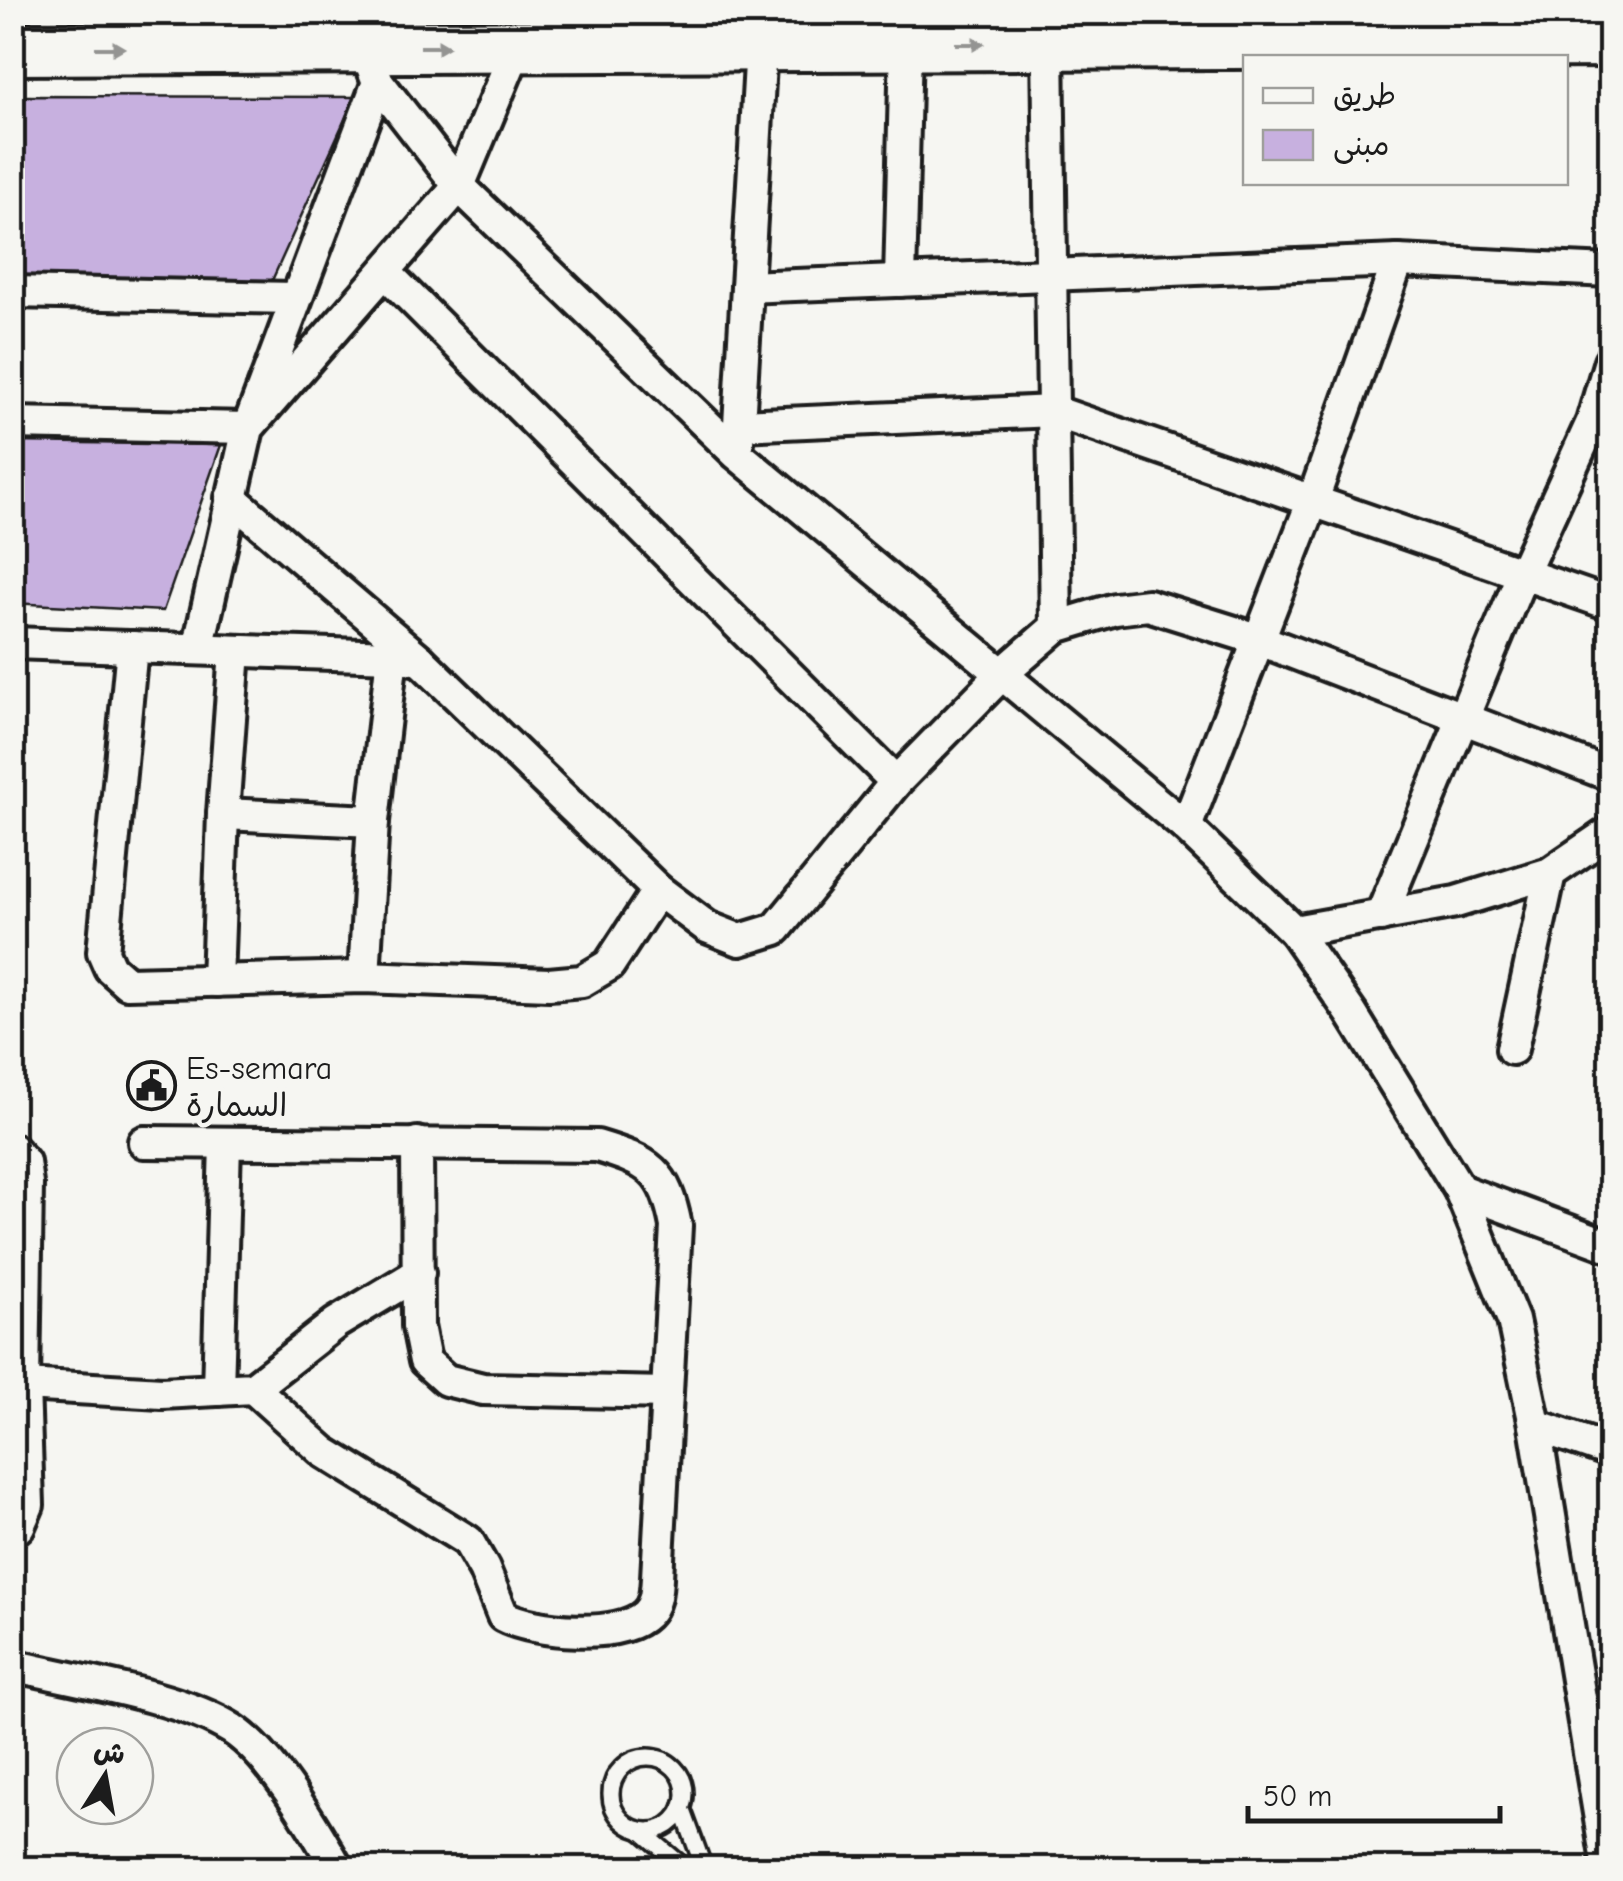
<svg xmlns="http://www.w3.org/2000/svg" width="1623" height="1881" viewBox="0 0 1623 1881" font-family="'Comic Neue','Playpen Sans Arabic',sans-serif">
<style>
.building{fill:#c7b0df;stroke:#1c1c1c;stroke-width:2.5}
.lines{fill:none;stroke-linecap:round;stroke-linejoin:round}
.service-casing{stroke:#1c1c1c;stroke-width:22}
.minor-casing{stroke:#1c1c1c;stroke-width:38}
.primary-casing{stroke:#1c1c1c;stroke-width:58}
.service{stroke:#f6f6f2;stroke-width:15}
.minor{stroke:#f6f6f2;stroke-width:30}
.primary{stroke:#f6f6f2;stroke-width:50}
.oneway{fill:#949492}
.labels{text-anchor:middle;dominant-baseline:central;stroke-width:9;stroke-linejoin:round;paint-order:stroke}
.poi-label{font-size:32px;fill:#1c1c1c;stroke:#f6f6f2;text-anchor:start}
</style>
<rect width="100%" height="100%" fill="#f6f6f2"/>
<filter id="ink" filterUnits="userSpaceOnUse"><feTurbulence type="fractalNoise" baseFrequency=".01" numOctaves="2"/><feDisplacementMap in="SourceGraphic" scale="20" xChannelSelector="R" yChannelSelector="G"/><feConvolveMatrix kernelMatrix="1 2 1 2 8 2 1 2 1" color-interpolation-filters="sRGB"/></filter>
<g filter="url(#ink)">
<g class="building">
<polygon points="12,96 355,97 265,296 12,285"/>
<polygon points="12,442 221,445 163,611 12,603"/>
</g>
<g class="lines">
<defs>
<g id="service">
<circle cx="648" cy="1794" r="37"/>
<polyline points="682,1808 704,1868"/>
<polyline points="640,1830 685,1868"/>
</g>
<g id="minor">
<polyline points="873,12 873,45"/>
<polyline points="1048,44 1056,627"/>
<polyline points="364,46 378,82 459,186 737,454 1186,827 1294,931 1351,1013 1460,1190 1513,1320 1535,1425 1608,1868"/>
<polyline points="386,273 896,782"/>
<polyline points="900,281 906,45"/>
<polyline points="747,287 1398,261 1610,271"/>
<polyline points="12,292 296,298"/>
<polyline points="12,423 248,428 378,82"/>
<polyline points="739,425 1053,411 1610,604"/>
<polyline points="738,442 761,46"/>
<polyline points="231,498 420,660 658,890 707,927 740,940 776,929 896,782 1003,673 1056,627 1115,609 1148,605 1260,640 1610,775"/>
<polyline points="12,643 392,656 420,660"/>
<polyline points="132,647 103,952 110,968 127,983 364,977 549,984 582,981 609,965 658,890"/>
<polyline points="198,649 248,428 459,186 517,47"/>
<polyline points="223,814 373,821"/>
<polyline points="1186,827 1313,500 1398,261"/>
<polyline points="1381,916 1523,573 1592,422 1610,361"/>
<polyline points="1294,931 1456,902 1550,873 1610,832"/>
<polyline points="364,977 373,821 392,656"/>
<polyline points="217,981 223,814 235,651"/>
<polyline points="1512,1049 1550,873"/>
<path d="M144,1142L597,1146C650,1162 665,1170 676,1226L657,1578C656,1592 656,1604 646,1614C620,1640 533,1632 503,1616L484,1569L468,1541L324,1452L253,1388"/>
<polyline points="417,1143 418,1326 425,1361 446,1380 483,1389 667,1393"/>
<polyline points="12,1149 24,1162 27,1184 24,1385 28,1505 19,1526 12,1532"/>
<polyline points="1460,1190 1610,1246"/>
<polyline points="24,1385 162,1393 253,1388 336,1323 419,1273"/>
<polyline points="218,1390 225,1143"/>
<polyline points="1535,1425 1610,1451"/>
<path d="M12,1665C74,1680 181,1696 232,1729C272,1755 314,1827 337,1868"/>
</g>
<polyline id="primary" points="12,49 1610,41"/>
</defs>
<use href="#service" class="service-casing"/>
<use href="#minor" class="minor-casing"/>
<use href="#primary" class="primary-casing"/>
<use href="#service" class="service"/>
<use href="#minor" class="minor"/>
<use href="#primary" class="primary"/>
</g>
<defs><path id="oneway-solid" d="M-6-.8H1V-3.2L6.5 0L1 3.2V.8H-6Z" transform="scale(2.5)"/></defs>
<g class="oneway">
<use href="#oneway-solid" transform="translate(970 44)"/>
<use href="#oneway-solid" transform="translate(435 47)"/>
<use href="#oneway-solid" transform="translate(110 48)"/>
</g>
</g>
<defs>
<symbol id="civic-ring" viewBox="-11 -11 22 22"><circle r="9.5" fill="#f6f6f2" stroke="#1c1c1c" stroke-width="1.5"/><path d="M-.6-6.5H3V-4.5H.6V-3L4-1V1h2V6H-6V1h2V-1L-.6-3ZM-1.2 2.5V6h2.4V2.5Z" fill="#1c1c1c"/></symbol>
</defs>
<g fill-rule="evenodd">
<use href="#civic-ring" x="124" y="1058" width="55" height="55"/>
</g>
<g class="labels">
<g class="poi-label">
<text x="186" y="1068">Es-semara<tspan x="186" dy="37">السمارة</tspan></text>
</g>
</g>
<rect width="1623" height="1881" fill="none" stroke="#f6f6f2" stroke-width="50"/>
<rect x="25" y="25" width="1573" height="1831" fill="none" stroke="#1c1c1c" stroke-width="4" filter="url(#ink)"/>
<rect x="1243" y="55" width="325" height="130" fill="#f6f6f2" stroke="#9f9f9c" stroke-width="2.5"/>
<rect x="1263" y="88" width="50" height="15" fill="#f6f6f2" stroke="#9f9f9c" stroke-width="2.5"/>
<text x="1333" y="105" font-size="30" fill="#1c1c1c">طريق</text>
<rect x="1263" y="130" width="50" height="30" fill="#c7b0df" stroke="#9f9f9c" stroke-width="2.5"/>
<text x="1333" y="155" font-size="30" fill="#1c1c1c">مبنى</text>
<g transform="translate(105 1776) rotate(11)"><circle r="48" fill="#f6f6f2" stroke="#9f9f9c" stroke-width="2.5"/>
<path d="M0-8L18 38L0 25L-18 38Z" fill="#1c1c1c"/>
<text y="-15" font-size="28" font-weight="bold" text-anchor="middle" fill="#1c1c1c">ش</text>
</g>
<path d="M1248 1806v15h252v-15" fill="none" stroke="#1c1c1c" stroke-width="5"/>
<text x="1263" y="1806" font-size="30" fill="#1c1c1c" stroke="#f6f6f2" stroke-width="8" paint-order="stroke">50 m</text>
</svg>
